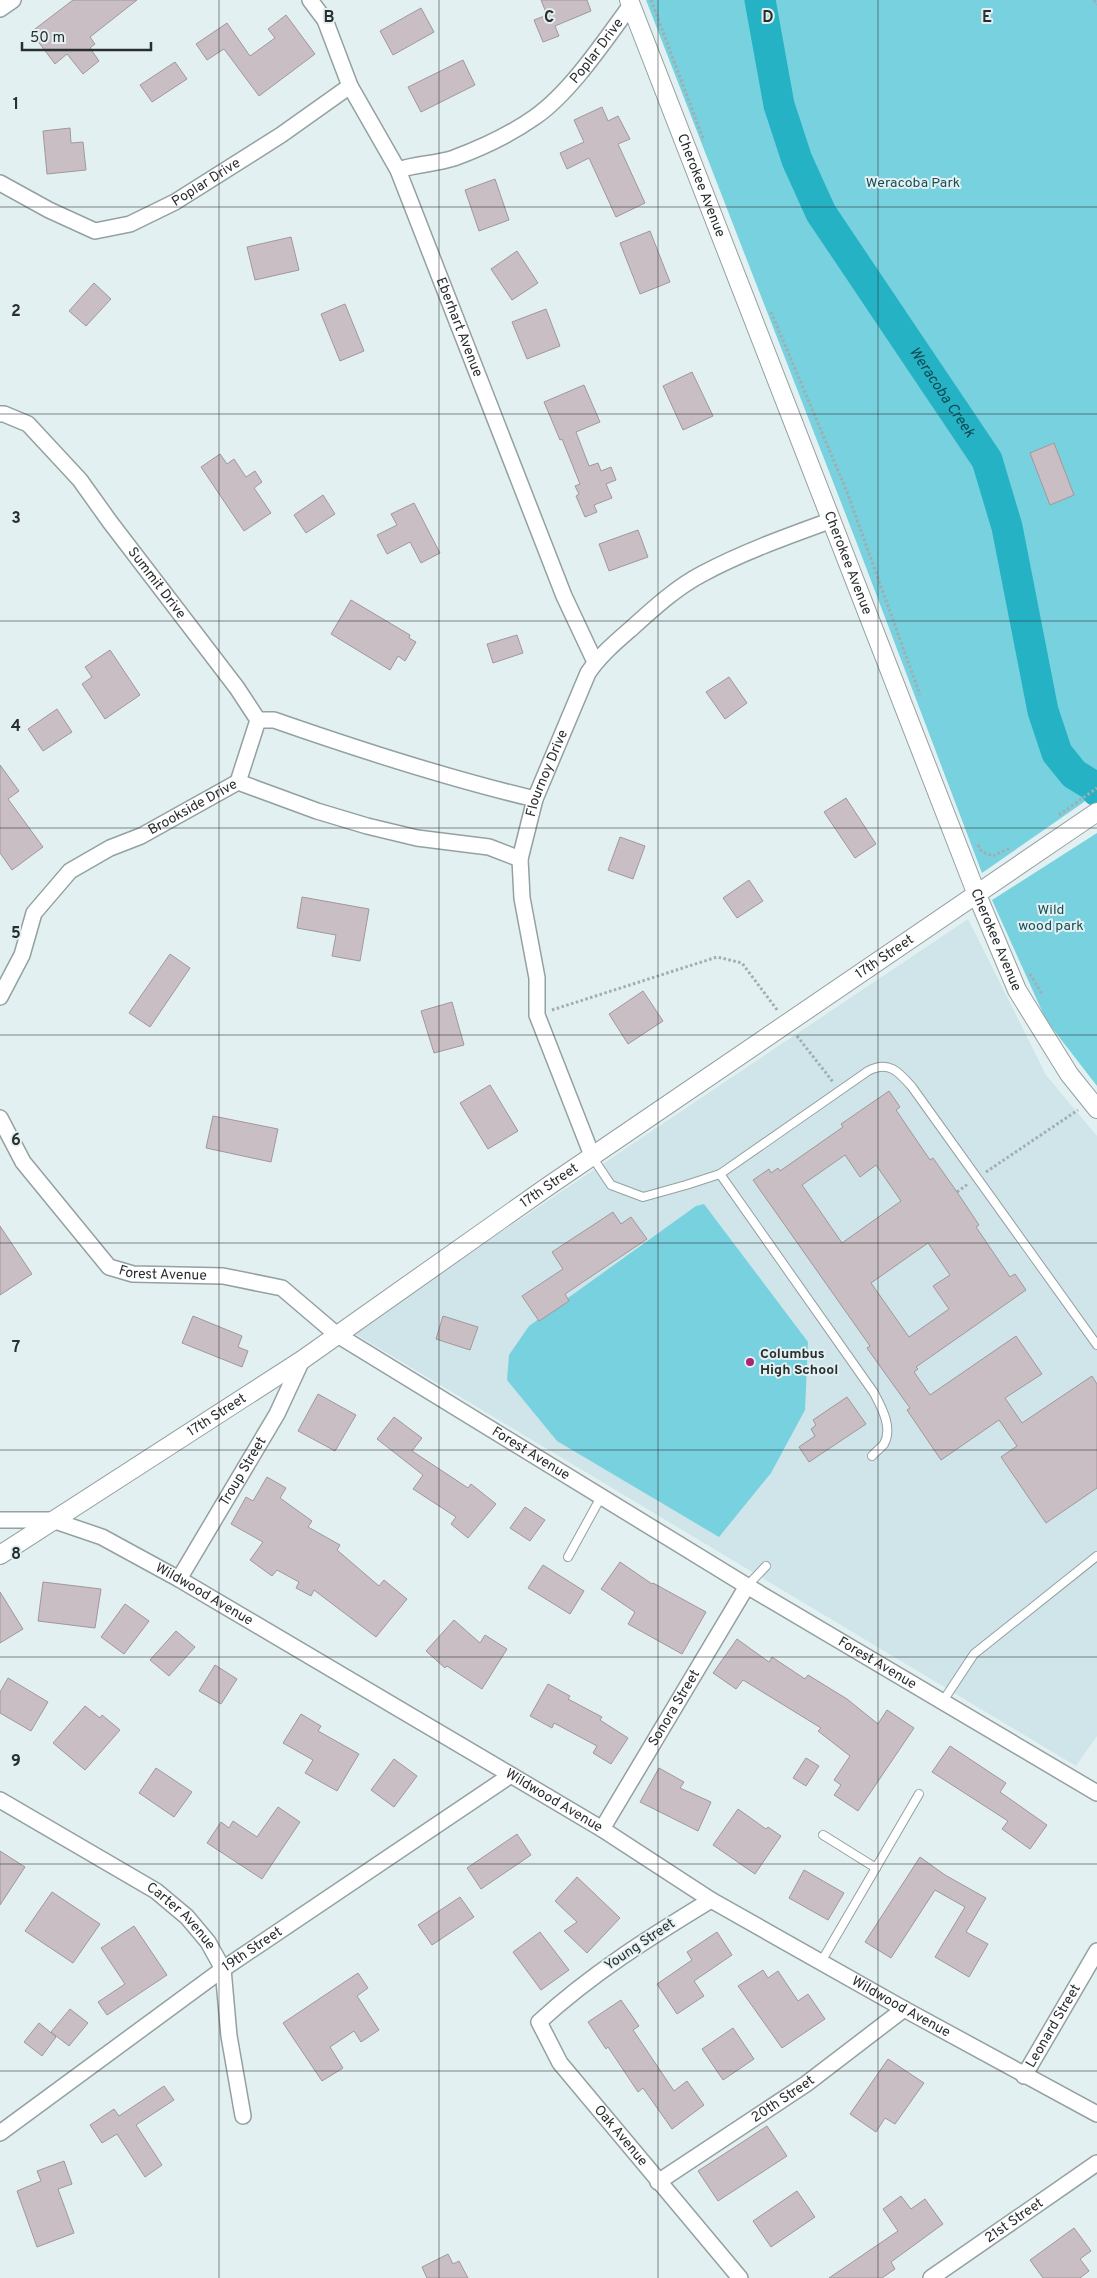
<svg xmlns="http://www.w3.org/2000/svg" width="1097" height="2278" viewBox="0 0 1097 2278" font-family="Overpass,sans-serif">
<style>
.built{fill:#cfe5e9}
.green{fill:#77d1df}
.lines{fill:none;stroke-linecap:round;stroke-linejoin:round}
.river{stroke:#24b2c4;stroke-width:31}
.building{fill:#c9bec3;stroke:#a2979b;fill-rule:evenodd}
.service-casing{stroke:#94a0a2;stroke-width:10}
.minor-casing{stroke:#94a0a2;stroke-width:18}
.tertiary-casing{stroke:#94a0a2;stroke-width:20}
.path{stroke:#a3adaf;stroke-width:3;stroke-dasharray:2.5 2.5;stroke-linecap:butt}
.service{stroke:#fff;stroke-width:8}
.minor{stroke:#fff;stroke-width:15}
.tertiary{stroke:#fff;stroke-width:18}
.grid{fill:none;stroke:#292e2f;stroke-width:1;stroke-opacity:0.55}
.poi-dot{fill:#a82775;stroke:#e3f0f2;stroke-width:2}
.labels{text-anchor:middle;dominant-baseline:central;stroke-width:4;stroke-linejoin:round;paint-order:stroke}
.street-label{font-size:14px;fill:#292e2f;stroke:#e3f0f2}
.park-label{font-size:14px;fill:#164e55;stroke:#e3f0f2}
.poi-label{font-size:14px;font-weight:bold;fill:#292e2f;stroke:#e3f0f2;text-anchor:start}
.water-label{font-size:15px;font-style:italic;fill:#104950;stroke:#e3f0f2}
.grid-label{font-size:16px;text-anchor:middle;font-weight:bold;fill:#292e2f;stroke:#e3f0f2;stroke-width:4;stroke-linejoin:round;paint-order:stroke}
</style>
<rect width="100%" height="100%" fill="#e3f0f2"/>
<polygon class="built" points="968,919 1046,1075 1097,1136 1097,1736 1076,1766 352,1332"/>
<g class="green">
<polygon points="646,0 1097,0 1097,793 982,873 856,541"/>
<polygon points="1097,833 1097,1086 1046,1020 992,900"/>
<polygon points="704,1204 808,1342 805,1410 771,1473 719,1537 557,1441 507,1380 509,1355 529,1326 696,1206"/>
</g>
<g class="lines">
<path class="river" id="s1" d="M760,0L779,105L797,160L821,213L987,460L1007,527L1043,711L1057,753L1074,774L1092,785L1097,791"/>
</g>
<g class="building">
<polygon points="73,0 137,0 90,37 95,44 90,48 99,61 83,74 67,54 55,64 31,32"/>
<polygon points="541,0 587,0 591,11 555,26 559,36 543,42 534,20 547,15"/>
<polygon points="421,8 434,32 393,55 380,31"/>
<polygon points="286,15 315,54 259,96 224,49 207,60 196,44 227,23 250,56 275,38 268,29"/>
<polygon points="463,60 475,85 421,112 408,87"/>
<polygon points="175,62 187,79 152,102 140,85"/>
<polygon points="602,107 608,121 618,116 630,139 618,144 645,203 616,217 589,158 567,169 560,153 584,142 574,120"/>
<polygon points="70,128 71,143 83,142 86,170 47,174 43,131"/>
<polygon points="495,179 509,220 479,231 465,190"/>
<polygon points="650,231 670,282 640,294 620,243"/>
<polygon points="291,237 299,270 255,280 247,247"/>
<polygon points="517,251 538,283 512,300 491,269"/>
<polygon points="94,283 111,299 86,326 69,311"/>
<polygon points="345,304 364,351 340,361 321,314"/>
<polygon points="546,309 560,346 527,359 512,322"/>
<polygon points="692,372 713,416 683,430 663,386"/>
<polygon points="584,385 600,422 576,432 589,466 598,463 601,471 611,467 616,480 606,484 612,498 594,505 597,512 585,517 576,496 579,494 575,486 580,484 562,439 560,440 544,402"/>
<polygon points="1054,443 1074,495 1050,505 1030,453"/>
<polygon points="220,454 227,464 234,459 246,477 255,471 262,482 254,488 271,513 244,531 201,467"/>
<polygon points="323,495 335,514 306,533 294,515"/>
<polygon points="414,503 440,553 421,563 410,542 387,554 377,535 397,525 391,514"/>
<polygon points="638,530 648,557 609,571 599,544"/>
<polygon points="351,600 410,635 409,638 416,642 405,661 398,656 390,670 331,634"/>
<polygon points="517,635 523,653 493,663 487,644"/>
<polygon points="110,650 140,695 105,719 82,684 92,677 85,667"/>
<polygon points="729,677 747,703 725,719 706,692"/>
<polygon points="57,709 72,732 43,751 28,729"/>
<polygon points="0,765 19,791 8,799 43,847 12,870 0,853"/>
<polygon points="846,798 876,844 855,858 824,812"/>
<polygon points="620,837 645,846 633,879 608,870"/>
<polygon points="749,880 763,901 737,918 723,898"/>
<polygon points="302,897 369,909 360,961 332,956 336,935 297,928"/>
<polygon points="170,954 190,968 150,1027 129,1013"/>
<polygon points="643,991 663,1021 628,1044 609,1014"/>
<polygon points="452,1002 464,1045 434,1053 421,1011"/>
<polygon points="490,1085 518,1131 488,1149 460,1103"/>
<path d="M889,1091L900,1107L896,1110L930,1160L933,1158L957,1192L979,1225L976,1227L1010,1277L1015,1274L1026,1290L916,1367L918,1369L914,1372L930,1395L1016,1336L1042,1374L1005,1398L1022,1423L1092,1376L1097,1384V1488L1046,1523L1001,1457L1017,1446L999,1420L941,1460L907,1410L910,1408L867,1348L870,1346L753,1180L769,1169L771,1173L778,1168L780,1171L843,1127L841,1124ZM845,1155L860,1177L876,1165L901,1201L842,1243L802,1185ZM928,1243L950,1275L933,1286L949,1309L909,1337L871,1283Z"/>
<polygon points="213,1116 278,1129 271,1162 206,1148"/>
<polygon points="613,1212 621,1224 631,1217 647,1239 565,1294 569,1301 539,1321 522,1296 563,1269 552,1252"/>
<polygon points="0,1226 32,1274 0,1295"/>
<polygon points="193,1316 242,1336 238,1347 248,1351 242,1367 182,1343"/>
<polygon points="443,1316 478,1327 470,1350 436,1339"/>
<polygon points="318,1394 356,1415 335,1451 298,1431"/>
<polygon points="847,1397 866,1424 809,1462 799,1447 815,1436 811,1429 816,1425 813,1420"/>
<polygon points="394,1417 422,1438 412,1451 468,1488 471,1484 496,1504 468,1538 451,1524 456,1517 413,1489 423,1475 377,1439"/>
<polygon points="267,1477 286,1488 280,1498 312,1521 308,1527 340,1545 337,1550 379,1586 384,1580 407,1599 376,1637 314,1590 311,1596 296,1588 299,1582 277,1570 272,1576 250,1560 263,1542 231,1524 246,1497 253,1501"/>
<polygon points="525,1507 545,1520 530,1541 510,1528"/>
<polygon points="620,1562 652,1584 653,1583 706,1612 682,1654 628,1624 635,1612 601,1589"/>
<polygon points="543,1565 584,1591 570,1614 528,1588"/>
<polygon points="43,1582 101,1589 95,1628 38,1621"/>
<polygon points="0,1592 23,1629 0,1643"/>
<polygon points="125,1604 149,1621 124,1654 101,1637"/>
<polygon points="454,1620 480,1643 485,1635 507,1649 482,1689 447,1666 445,1668 426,1651"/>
<polygon points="176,1631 195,1647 169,1676 150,1660"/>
<polygon points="737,1639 769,1662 772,1657 805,1679 808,1675 847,1699 878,1724 887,1710 914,1728 858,1811 834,1795 841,1785 834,1780 850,1756 818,1731 821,1728 743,1680 736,1689 713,1673"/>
<polygon points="215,1665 237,1679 221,1704 199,1691"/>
<polygon points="8,1678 48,1702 31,1731 0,1713 0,1692"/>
<polygon points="548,1684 570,1696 568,1699 602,1717 600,1720 628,1738 611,1764 593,1753 597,1746 554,1723 552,1728 530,1716"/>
<polygon points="85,1706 100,1718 102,1715 120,1730 85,1770 53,1743"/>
<polygon points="301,1714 321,1726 318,1731 359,1754 337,1791 305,1773 313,1760 283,1743"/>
<polygon points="950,1746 1006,1783 1000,1792 1047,1825 1030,1849 1002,1829 1008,1821 932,1772"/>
<polygon points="806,1758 819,1766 806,1786 793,1778"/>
<polygon points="394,1759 417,1776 394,1807 371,1790"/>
<polygon points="156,1768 192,1792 174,1817 139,1793"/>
<polygon points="659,1768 684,1782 680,1788 711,1802 698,1831 640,1802"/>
<polygon points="278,1807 300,1822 262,1879 207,1843 221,1822 229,1828 233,1821 257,1837"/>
<polygon points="738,1809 766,1829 768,1827 781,1836 755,1874 713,1845"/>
<polygon points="517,1834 531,1855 481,1889 467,1868"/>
<polygon points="0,1851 25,1867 0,1905"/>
<polygon points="920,1857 945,1875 986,1898 966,1932 988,1944 969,1977 935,1957 965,1907 935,1890 891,1958 865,1942"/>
<polygon points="804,1870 844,1893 828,1920 789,1898"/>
<polygon points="577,1877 620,1918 587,1953 564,1931 577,1922 555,1901"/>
<polygon points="52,1892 100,1924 73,1963 25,1931"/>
<polygon points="460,1897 474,1917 432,1945 418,1925"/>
<polygon points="134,1926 167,1975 107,2015 98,2002 125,1984 101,1948"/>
<polygon points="540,1932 569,1970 541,1990 513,1952"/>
<polygon points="717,1932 732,1955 694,1981 704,1996 677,2014 657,1984 692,1960 687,1952"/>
<polygon points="763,1970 768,1978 778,1971 798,2001 808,1994 825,2019 782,2048 738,1986"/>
<polygon points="358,1973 368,1988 357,1996 379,2030 361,2042 354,2031 330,2047 343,2068 322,2081 283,2023"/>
<polygon points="621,2000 639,2026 633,2030 674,2091 687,2081 704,2105 672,2129 643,2088 638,2092 608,2047 606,2049 588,2022"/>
<polygon points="70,2009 88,2023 69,2046 51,2032"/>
<polygon points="39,2023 56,2037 42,2056 24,2042"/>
<polygon points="733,2028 754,2059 723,2080 702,2049"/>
<polygon points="888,2059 924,2083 895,2124 885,2118 876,2132 850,2114"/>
<polygon points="164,2086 174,2100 136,2125 162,2165 145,2177 117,2134 102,2143 90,2125 114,2109 119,2116"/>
<polygon points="767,2126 787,2156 718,2201 698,2171"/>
<polygon points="64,2161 72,2184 58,2189 74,2233 37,2247 17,2191 41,2181 37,2171"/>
<polygon points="797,2191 815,2217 771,2247 753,2221"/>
<polygon points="901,2196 911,2209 925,2199 943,2224 891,2262 895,2269 882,2278 829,2278 898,2231 883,2209"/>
<polygon points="1074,2228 1091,2251 1080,2259 1089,2271 1080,2278 1043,2278 1030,2260"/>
<polygon points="448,2254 453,2264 459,2261 468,2278 427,2278 422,2267"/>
</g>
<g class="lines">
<defs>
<g id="service">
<path d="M593,1158L611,1185L643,1197L686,1185L720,1174L868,1071C889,1060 899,1072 912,1087L1097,1345"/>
<path d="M720,1174L874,1393C882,1408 893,1428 884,1444C881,1448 875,1452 872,1456"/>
<polyline points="568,1557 601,1497"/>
<polyline points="747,1586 766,1566"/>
<polyline points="943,1701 974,1654 1097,1556"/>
<polyline points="823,1835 876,1868"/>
<polyline points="821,1962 919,1794"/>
</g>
<g id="minor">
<path id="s2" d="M310,0L325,20L350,86L398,170L564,596L595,662"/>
<polyline points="0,9 13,0"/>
<path id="s3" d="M398,170C416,164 436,164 454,158C481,148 511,134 535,117C571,92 605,40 631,5"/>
<path id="s4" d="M0,183L49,210L95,231L130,224L175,202L281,135L350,86"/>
<path id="s5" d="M0,414H4L28,424L80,480L110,522L237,688L258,720L238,782"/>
<path d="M258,720H274C360,750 446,778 535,799"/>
<path id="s6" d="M0,997L22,955L34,913L70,871L110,848L141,836L238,782L317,811L367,826L417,838L489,847L520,859"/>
<path id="s7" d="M0,1118L23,1162L109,1267L133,1274L223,1276L282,1288L336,1334L747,1586L1097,1793"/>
<path id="s8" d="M593,1158L537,1015V978L522,898L520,859L535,799L588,673C600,655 617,641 633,627C654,608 677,587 702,574C743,552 788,536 832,520"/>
<path id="s9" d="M0,1520H52L102,1537L179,1579L511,1775L602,1829L711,1900L904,2009L1097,2114"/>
<path id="s10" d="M179,1579L277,1414L302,1360"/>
<path id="s11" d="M0,1800L156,1891L187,1917L208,1942L223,1969L229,2036L243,2116"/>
<path id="s12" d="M602,1829L747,1586"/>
<path id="s13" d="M711,1900C650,1937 591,1974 539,2022L560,2063L740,2278"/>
<path id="s14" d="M1024,2076L1097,1951"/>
<path id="s15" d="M0,2133L223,1969L511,1775"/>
<path id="s16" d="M658,2182L806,2084L904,2009"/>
<path id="s17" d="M931,2278L1097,2163"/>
</g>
<g id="tertiary">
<path id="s18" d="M629,0L977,895L1017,990L1069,1074L1097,1109"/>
<path id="s19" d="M0,1555L302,1360L547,1187L1097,812"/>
</g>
</defs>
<use href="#service" class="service-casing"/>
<use href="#minor" class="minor-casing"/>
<use href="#tertiary" class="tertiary-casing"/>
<g class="path">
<polyline points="651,0 704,141"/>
<polyline points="1094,0 1097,5"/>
<polyline points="771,312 847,492 920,695"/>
<polyline points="1059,815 1097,788"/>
<polyline points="978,845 982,852 993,856 1010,848"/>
<polyline points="1030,974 1042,994"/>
<polyline points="552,1010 717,957 742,963 778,1011"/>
<polyline points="797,1036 833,1082"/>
<polyline points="986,1172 1078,1110"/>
<polyline points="957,1192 968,1184"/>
</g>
<use href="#service" class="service"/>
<use href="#minor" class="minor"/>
<use href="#tertiary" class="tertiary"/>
</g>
<path class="grid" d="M219,0V2278M439,0V2278M658,0V2278M878,0V2278M0,207H1097M0,414H1097M0,621H1097M0,828H1097M0,1035H1097M0,1243H1097M0,1450H1097M0,1657H1097M0,1864H1097M0,2071H1097"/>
<circle class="poi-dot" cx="750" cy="1362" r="5"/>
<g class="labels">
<g class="street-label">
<text stroke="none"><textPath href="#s3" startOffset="239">Poplar Drive</textPath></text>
<text stroke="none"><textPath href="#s4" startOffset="229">Poplar Drive</textPath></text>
<text stroke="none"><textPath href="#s18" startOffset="199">Cherokee Avenue</textPath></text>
<text stroke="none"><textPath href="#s2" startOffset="361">Eberhart Avenue</textPath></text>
<text stroke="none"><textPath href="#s18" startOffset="604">Cherokee Avenue</textPath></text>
<text stroke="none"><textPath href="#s5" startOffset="235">Summit Drive</textPath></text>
<text stroke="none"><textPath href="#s8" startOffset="401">Flournoy Drive</textPath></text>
<text stroke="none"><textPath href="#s6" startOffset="285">Brookside Drive</textPath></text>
<text stroke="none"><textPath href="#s18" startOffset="1009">Cherokee Avenue</textPath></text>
<text stroke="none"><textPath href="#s19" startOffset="1068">17th Street</textPath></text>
<text stroke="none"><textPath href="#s19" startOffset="662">17th Street</textPath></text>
<text stroke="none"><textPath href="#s7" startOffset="240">Forest Avenue</textPath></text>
<text stroke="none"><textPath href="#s19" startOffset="258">17th Street</textPath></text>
<text stroke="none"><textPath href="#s7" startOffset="660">Forest Avenue</textPath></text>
<text stroke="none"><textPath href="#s10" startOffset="125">Troup Street</textPath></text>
<text stroke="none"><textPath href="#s9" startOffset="222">Wildwood Avenue</textPath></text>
<text stroke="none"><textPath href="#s7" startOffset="1065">Forest Avenue</textPath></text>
<text stroke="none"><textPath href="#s12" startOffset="141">Sonora Street</textPath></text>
<text stroke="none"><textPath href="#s9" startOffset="628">Wildwood Avenue</textPath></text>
<text stroke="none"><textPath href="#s11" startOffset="216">Carter Avenue</textPath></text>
<text transform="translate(640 1945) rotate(-34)">Young Street</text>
<text stroke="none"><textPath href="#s15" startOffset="312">19th Street</textPath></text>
<text stroke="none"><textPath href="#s9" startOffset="1032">Wildwood Avenue</textPath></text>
<text stroke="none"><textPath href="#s14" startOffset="58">Leonard Street</textPath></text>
<text stroke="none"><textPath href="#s16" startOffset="150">20th Street</textPath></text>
<text stroke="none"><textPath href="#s13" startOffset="352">Oak Avenue</textPath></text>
<text stroke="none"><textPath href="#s17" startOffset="101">21st Street</textPath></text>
</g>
<g class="park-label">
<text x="913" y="183">Weracoba Park</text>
<text x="1051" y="910">Wild<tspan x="1051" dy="16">wood park</tspan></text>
</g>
<g class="poi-label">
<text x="760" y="1354">Columbus<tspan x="760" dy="16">High School</tspan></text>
</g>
<g class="water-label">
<text stroke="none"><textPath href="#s1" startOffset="439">Weracoba Creek</textPath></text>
</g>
</g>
<g class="grid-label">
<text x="329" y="22">B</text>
<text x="549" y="22">C</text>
<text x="768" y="22">D</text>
<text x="987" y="22">E</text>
<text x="16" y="109">1</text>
<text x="16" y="316">2</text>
<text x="16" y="523">3</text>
<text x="16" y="731">4</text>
<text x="16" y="938">5</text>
<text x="16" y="1145">6</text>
<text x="16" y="1352">7</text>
<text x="16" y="1559">8</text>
<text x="16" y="1766">9</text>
</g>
<path d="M22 42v8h129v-8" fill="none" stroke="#292e2f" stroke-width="2.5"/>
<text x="30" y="42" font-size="15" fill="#292e2f" stroke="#e3f0f2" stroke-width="4" paint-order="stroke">50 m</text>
</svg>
